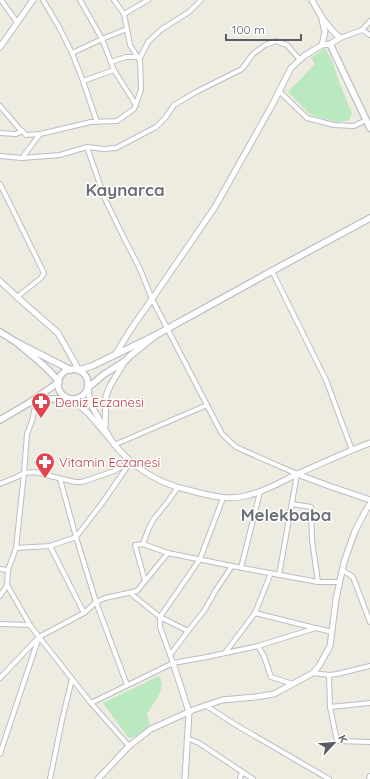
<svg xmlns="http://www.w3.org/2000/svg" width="370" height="779" viewBox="0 0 370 779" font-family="Quicksand,sans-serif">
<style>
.green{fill:#bae8bf}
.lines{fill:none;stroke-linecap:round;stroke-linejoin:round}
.minor-casing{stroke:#bbbdc4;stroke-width:6}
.tertiary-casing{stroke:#bbbdc4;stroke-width:7}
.secondary-casing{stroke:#bbbec6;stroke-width:8}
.minor{stroke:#fff;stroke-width:4}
.tertiary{stroke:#fff;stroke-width:5}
.secondary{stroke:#fff;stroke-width:5.5}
.labels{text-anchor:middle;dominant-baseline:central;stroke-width:3;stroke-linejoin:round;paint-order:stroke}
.health-label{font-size:13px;fill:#be3a42;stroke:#fff;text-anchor:start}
.district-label{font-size:17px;font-weight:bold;fill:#6a6e75;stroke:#fff}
</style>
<rect width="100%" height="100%" fill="#eeece0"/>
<g class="green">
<polygon points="325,48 333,63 339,82 352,113 349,120 338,122 311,115 288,92 315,64 311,58"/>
<polygon points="159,676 162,683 160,693 147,714 150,725 142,732 132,738 128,737 103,703"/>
</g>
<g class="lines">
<defs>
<g id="minor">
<polyline points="1,0 17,22"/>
<polyline points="43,0 59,27 72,53 83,81"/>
<polyline points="80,0 102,39 114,70 136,105"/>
<polyline points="114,0 124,14 130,45 140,61"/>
<polyline points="124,14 148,0"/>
<polyline points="362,30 370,35"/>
<polyline points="340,38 362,30 370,21"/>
<polyline points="72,53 102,39 127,29"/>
<polyline points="111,62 126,57 137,57"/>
<polyline points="279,91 307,118 334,125 354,126 366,120"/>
<polyline points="0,106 18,127 26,135 40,134 91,122 117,121 134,109 141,90 140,58 148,42 162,29 189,12 201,0"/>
<polyline points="97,122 83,81 114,70"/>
<polyline points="0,133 16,134 22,131"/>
<polyline points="87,147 105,199 123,236 140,269 152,299 222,434 236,447 297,474 279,575"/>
<polyline points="0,156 22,158 40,134"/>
<polyline points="22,158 60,155 87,147 104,149 116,148 156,127 165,118 174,105 196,92 242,69 253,54 265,45 276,41 287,45 300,60"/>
<polyline points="0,184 44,273 41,278 17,297"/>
<polyline points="272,271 326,380 352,450"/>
<polyline points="36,402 32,421 27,434 24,473 16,548 50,546 76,537 60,479"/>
<polyline points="114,445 207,405"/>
<polyline points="0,484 17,477 24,473 34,472 75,482 82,482 114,471 130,462"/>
<polyline points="292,504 311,507 312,540 318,582"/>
<polyline points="143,544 135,545 145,581"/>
<polyline points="50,546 84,613"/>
<polyline points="168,553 143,544 148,530 153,520 169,500 178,487"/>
<polyline points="241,568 260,492"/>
<polyline points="0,569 8,570"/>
<polyline points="342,570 353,577 370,622"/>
<polyline points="7,585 30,625"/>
<polyline points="130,593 160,617 188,631 204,611 216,590 232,566"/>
<polyline points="0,596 7,585 8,570 16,548"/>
<polyline points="255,613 315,628"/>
<polyline points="0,624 30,625 39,637 0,678"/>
<polyline points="39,637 91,703 129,746"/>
<polyline points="258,646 264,656 271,677 293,684"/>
<polyline points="225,653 255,613 271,573"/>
<polyline points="170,655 188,631"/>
<polyline points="173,663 160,627 160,617 200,559 223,498"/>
<polyline points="313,673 329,675 337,674 370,666"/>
<polyline points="329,675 330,707 337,741 370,742"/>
<polyline points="127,685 96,602 76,537 103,502 131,461"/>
<polyline points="91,703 173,663 207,657 258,646 316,628 332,632"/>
<polyline points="205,705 236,725 329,779"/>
<polyline points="330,707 370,703"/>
<polyline points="187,738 199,743 253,779"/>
<polyline points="0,754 39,637 84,613 96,602 105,598 137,591 168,553 232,566 318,582 340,582"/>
<polyline points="50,779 62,720 72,679"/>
<polyline points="240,779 242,772"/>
<polyline points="369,779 370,776"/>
</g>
<g id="tertiary">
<polyline points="322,45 325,32 322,20"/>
<polyline points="0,47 33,0"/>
<polyline points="0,281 17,297 58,333 79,370"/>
<path d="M115,355L131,329L152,299L215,207L271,107L291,68L304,56L322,45L330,44L340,38C327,27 320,15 312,0"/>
<polyline points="72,399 88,413 111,440 90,403 88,388"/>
<polyline points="105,427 106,396 110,386 125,361"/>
<path d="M111,440C127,462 151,479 177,487C182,489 187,489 192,491C211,496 230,501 249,495C266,491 281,482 297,474C321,464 345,452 370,443"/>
<polyline points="297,474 329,486 370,500"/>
<polyline points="173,663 189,712 185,779"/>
<polyline points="98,779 129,746 151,729 193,710 222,700 255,697 274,694 313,673 319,666 330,646 336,599 344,562 355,531 366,510 370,504"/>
</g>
<g id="secondary">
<polyline points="330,44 370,128"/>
<polyline points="0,332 16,342"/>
<polyline points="156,335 272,271 370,218"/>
<circle cx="73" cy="384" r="15"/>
<polyline points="79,370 92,366 156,335 130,356 125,361 103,375 88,388"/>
<path d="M70,399H50L29,403L59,382C47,366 31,355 16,342L71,370"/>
<polyline points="0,420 29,403"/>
</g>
</defs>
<use href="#minor" class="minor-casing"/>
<use href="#tertiary" class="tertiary-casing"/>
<use href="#secondary" class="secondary-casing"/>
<use href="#minor" class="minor"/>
<use href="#tertiary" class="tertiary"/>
<use href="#secondary" class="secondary"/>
</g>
<defs>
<symbol id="pharmacy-pin" viewBox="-11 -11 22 30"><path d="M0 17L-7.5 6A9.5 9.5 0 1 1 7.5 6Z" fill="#e0444e" stroke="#fff"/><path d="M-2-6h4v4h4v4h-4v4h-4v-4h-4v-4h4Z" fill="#fff"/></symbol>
</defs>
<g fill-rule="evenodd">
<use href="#pharmacy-pin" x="30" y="391" width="22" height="30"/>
<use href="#pharmacy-pin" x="34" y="451" width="22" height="30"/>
</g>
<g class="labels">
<g class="health-label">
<text x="55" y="402">Deniz Eczanesi</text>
<text x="59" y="462">Vitamin Eczanesi</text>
</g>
<g class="district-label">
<text x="125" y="189">Kaynarca</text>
<text x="286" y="514">Melekbaba</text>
</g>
</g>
<g transform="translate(334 743) rotate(64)" stroke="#ffffff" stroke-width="3" paint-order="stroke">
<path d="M0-3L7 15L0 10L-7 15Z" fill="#595c63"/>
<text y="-6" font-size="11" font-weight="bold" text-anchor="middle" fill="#595c63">K</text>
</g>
<path d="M226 34v6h75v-6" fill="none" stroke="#595c63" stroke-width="2"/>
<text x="232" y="34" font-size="12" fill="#595c63" stroke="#ffffff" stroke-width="3" paint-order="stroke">100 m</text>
</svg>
